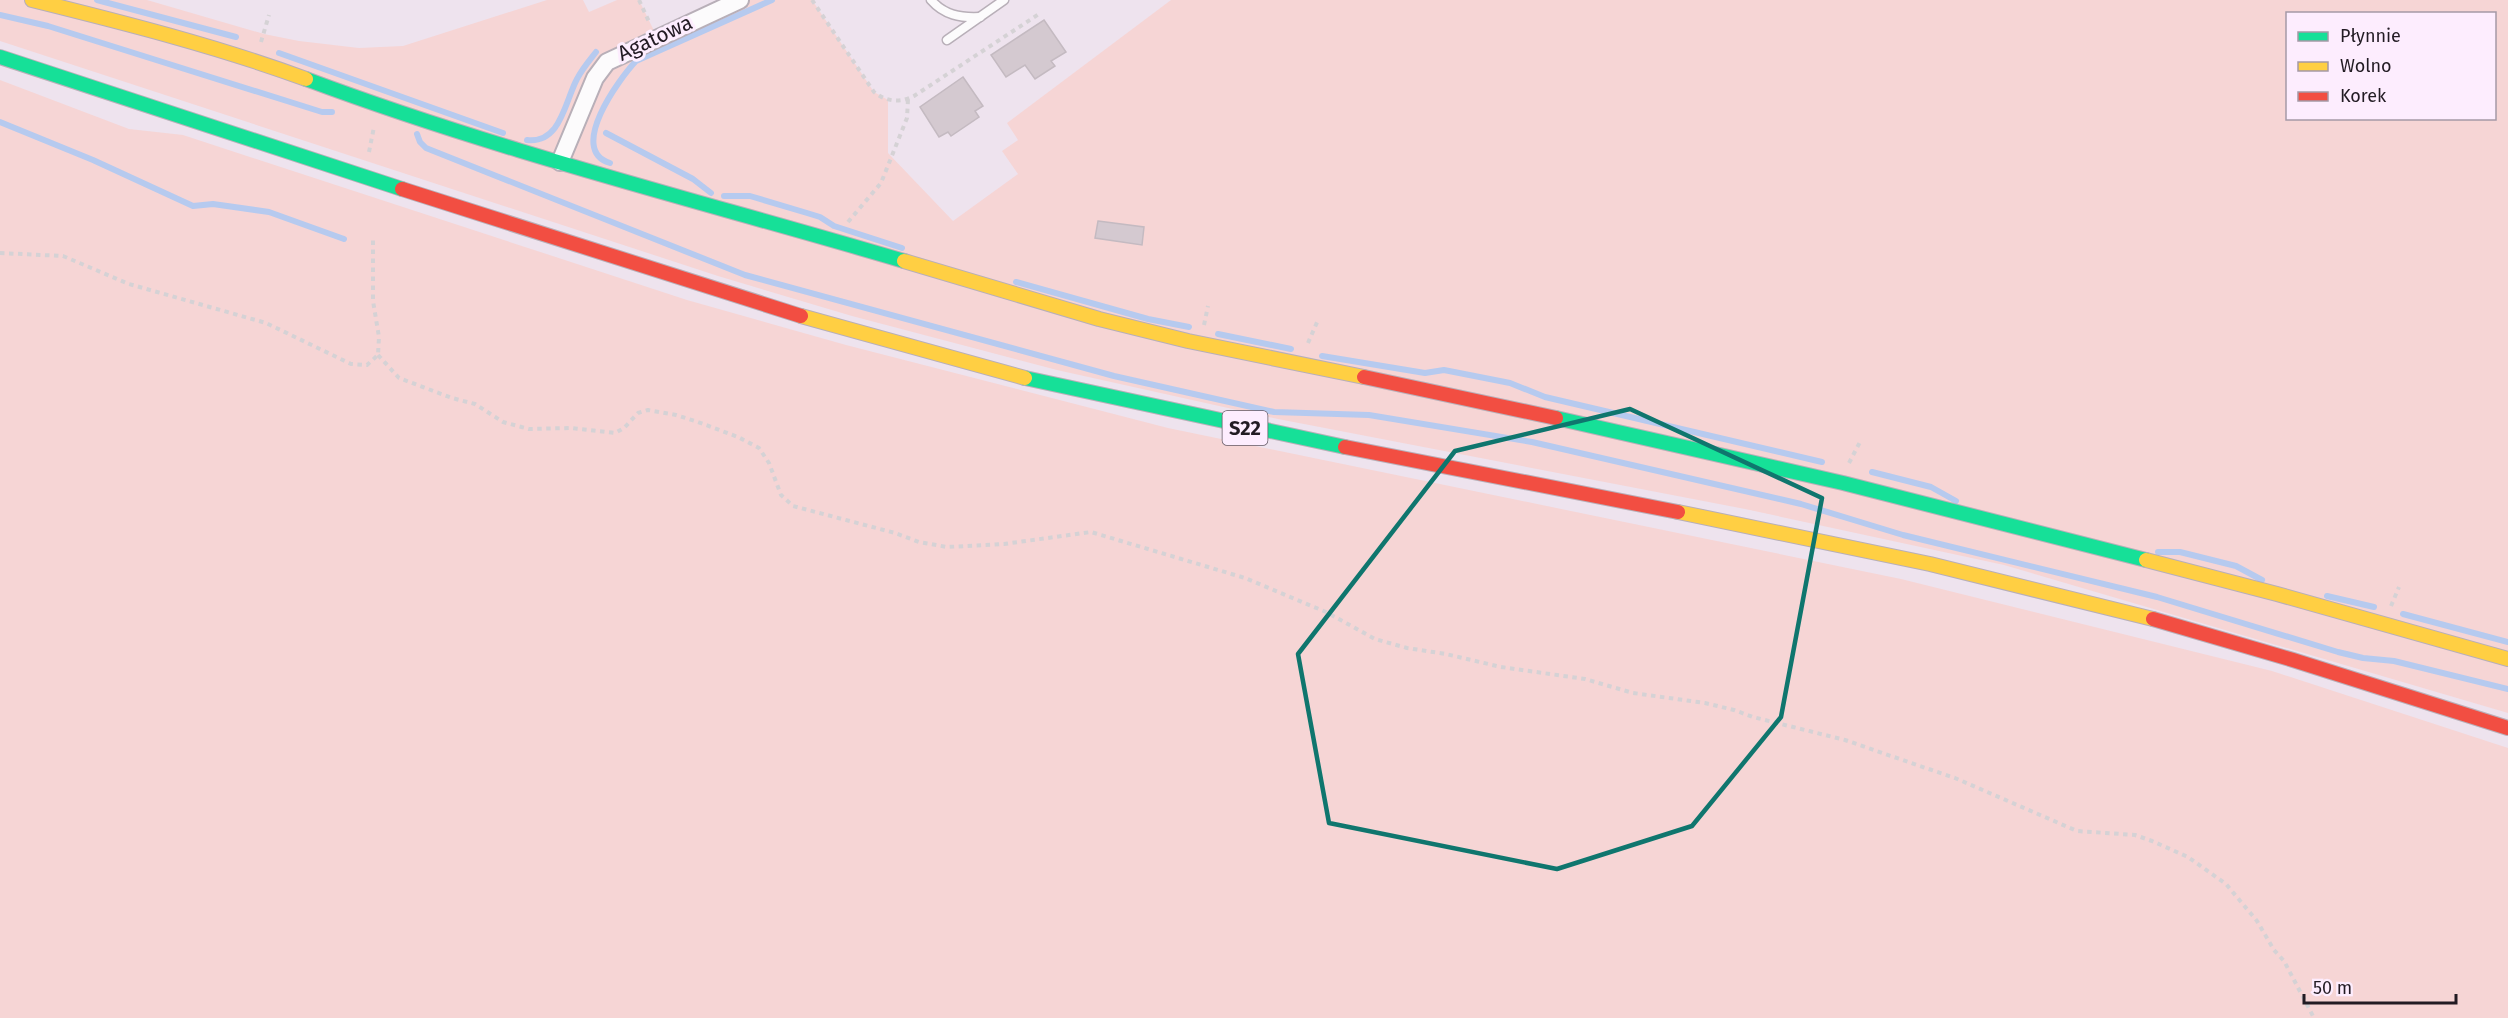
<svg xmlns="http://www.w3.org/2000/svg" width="2508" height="1018" viewBox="0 0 2508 1018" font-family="'Fira Sans',sans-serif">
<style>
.green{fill:#f6d5d5;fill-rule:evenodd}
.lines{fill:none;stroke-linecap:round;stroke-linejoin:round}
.stream{stroke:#b6caef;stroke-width:6}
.building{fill:#d4c9d0;stroke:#c4bac1;stroke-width:1.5}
.lane-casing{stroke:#b8afb8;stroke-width:11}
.street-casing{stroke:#b8afb8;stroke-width:20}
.fast-casing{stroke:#b8afb8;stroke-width:16}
.slow-casing{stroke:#b8afb8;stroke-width:16}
.jam-casing{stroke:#b8afb8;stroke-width:16}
.path{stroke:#d5d2d5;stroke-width:4;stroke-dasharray:4.5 4.5;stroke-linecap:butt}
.lane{stroke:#fcfbfc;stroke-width:8}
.street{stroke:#fcfbfc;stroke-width:16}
.fast{stroke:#16e098;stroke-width:14}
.slow{stroke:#ffcf43;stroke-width:14}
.jam{stroke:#f24e42;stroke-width:14}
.marked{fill:none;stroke:#0f766e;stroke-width:4.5;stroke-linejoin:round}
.labels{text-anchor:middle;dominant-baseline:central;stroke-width:6;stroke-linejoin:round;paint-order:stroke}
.shield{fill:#fdedfe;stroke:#645a65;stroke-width:1.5}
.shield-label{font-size:20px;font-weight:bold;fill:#221b23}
.street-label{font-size:21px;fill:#221b23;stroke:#fdedfe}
</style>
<rect width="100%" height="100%" fill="#eee3ee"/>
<g class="green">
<path d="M0,0H147L264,34L299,41L359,48L403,46L547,0H583L589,12L617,0H639L657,37L740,0H812L874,92L888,100V153L953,221L1018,174L1002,151L1018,140L1007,123L1171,0H2508V713L2004,565L1745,509L1278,419L1057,370L852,316L718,276L0,41ZM2288,14H2494V118H2288Z"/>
<polygon points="0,80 129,129 183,135 687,300 846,345 1168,428 1901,579 2272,671 2508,748 2508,1018 0,1018"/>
</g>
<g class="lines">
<g class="stream">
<polyline points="97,0 236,37"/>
<polyline points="0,15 48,26 322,112 332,112"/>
<polyline points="279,53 503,133"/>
<polyline points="0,122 93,160 193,206 213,204 269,212 344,239"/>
<polyline points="606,133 693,179 711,193"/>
<polyline points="417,134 420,142 426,148 745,275 1114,376 1274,412 1369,415 1532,442 1801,504 1903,535 2157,597 2338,652 2363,658 2394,661 2508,689"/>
<path d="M527,140C561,144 565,101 577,79C582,69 589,61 596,52"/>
<path d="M610,163C567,150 619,79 636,61L772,0"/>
<polyline points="724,196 750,196 807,213 820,217 834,226 902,248"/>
<polyline points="1016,282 1148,319 1189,327"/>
<polyline points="1218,334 1291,349"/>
<polyline points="1322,356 1425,373 1444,370 1510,383 1545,397 1822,462"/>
<polyline points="1872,472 1931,487 1956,501"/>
<polyline points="2158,552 2180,552 2236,566 2262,580"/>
<polyline points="2327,596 2374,607"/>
<polyline points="2403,614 2508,642"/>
</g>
</g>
<g class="building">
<polygon points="1044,20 1066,52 1051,61 1055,66 1035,79 1025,65 1006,77 991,55"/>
<polygon points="963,77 983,106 975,111 979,117 951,136 948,132 939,137 920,107"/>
<polygon points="1098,221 1144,227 1142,245 1095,238"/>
</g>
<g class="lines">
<defs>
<g id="lane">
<path d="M931,0C944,15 960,18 980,17"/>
<polyline points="947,40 1004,0"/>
</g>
<polyline id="street" points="560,162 595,78 607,62 740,0"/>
<g id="fast">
<polyline points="0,57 402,189"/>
<path d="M306,79C501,152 704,202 904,261"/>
<polyline points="1025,378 1345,447"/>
<polyline points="1556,418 1843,483 2146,560"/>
</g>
<g id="slow">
<path d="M32,0C125,23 216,46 306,79"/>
<polyline points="904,261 1099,319 1188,341 1364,377"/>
<polyline points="801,316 1025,378"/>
<polyline points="1678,512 1930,564 2153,619"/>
<polyline points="2146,560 2277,594 2508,659"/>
</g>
<g id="jam">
<polyline points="402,189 801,316"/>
<polyline points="1364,377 1556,418"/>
<polyline points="1345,447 1678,512"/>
<polyline points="2153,619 2293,660 2508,728"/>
</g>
</defs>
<use href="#lane" class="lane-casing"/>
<use href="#street" class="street-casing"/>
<use href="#fast" class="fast-casing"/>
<use href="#slow" class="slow-casing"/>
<use href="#jam" class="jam-casing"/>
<g class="path">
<polyline points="639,0 650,24"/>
<path d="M812,0L874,92C886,102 901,103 914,96L1039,14"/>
<polyline points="261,42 269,15"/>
<polyline points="369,152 374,127"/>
<polyline points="848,222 881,183 907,118 908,99"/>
<polyline points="0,253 63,256 129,284 266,323 351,364 367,365 378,355 379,337 373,301 373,238"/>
<polyline points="1204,325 1208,306"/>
<polyline points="1308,343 1318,320"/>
<polyline points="378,355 399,378 452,398 475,404 503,422 529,429 570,428 615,433 624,428 638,413 648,410 676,415 698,422 738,437 759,448 769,463 781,495 793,506 895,533 919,542 947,547 1004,544 1091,532 1245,578 1326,612 1375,639 1407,648 1446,654 1501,667 1585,679 1633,693 1705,703 1734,710 1753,717 1845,740 1917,765 1955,778 2077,831 2135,835 2152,841 2188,857 2226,884 2257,921 2274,950 2284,961 2314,1018"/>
<polyline points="1849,463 1861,440"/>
<polyline points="2391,606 2399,587"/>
</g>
<use href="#lane" class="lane"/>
<use href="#street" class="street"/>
<use href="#fast" class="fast"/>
<use href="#slow" class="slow"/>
<use href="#jam" class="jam"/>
</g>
<path class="marked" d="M1630,409L1822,498L1781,717L1692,826L1557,869L1329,823L1298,654L1455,451Z"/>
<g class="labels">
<rect class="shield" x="1222.5" y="411" width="45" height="34" rx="4.5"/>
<g class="shield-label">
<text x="1245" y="428">S22</text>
</g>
<g class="street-label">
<text transform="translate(655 38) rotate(-25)">Agatowa</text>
</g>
</g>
<rect x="2286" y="12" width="210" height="108" fill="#fdedfe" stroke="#a599a6" stroke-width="1.5"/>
<rect x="2298" y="32" width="30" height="9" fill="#16e098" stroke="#a599a6" stroke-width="1.5"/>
<text x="2340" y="42" font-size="18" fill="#221b23">Płynnie</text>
<rect x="2298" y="62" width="30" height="9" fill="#ffcf43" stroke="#a599a6" stroke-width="1.5"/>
<text x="2340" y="72" font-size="18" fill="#221b23">Wolno</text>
<rect x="2298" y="92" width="30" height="9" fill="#f24e42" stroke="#a599a6" stroke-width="1.5"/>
<text x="2340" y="102" font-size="18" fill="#221b23">Korek</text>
<path d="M2304 994v9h152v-9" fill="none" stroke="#221b23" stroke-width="3"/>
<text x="2313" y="994" font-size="18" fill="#221b23" stroke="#fdedfe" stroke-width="4.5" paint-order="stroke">50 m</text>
</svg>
